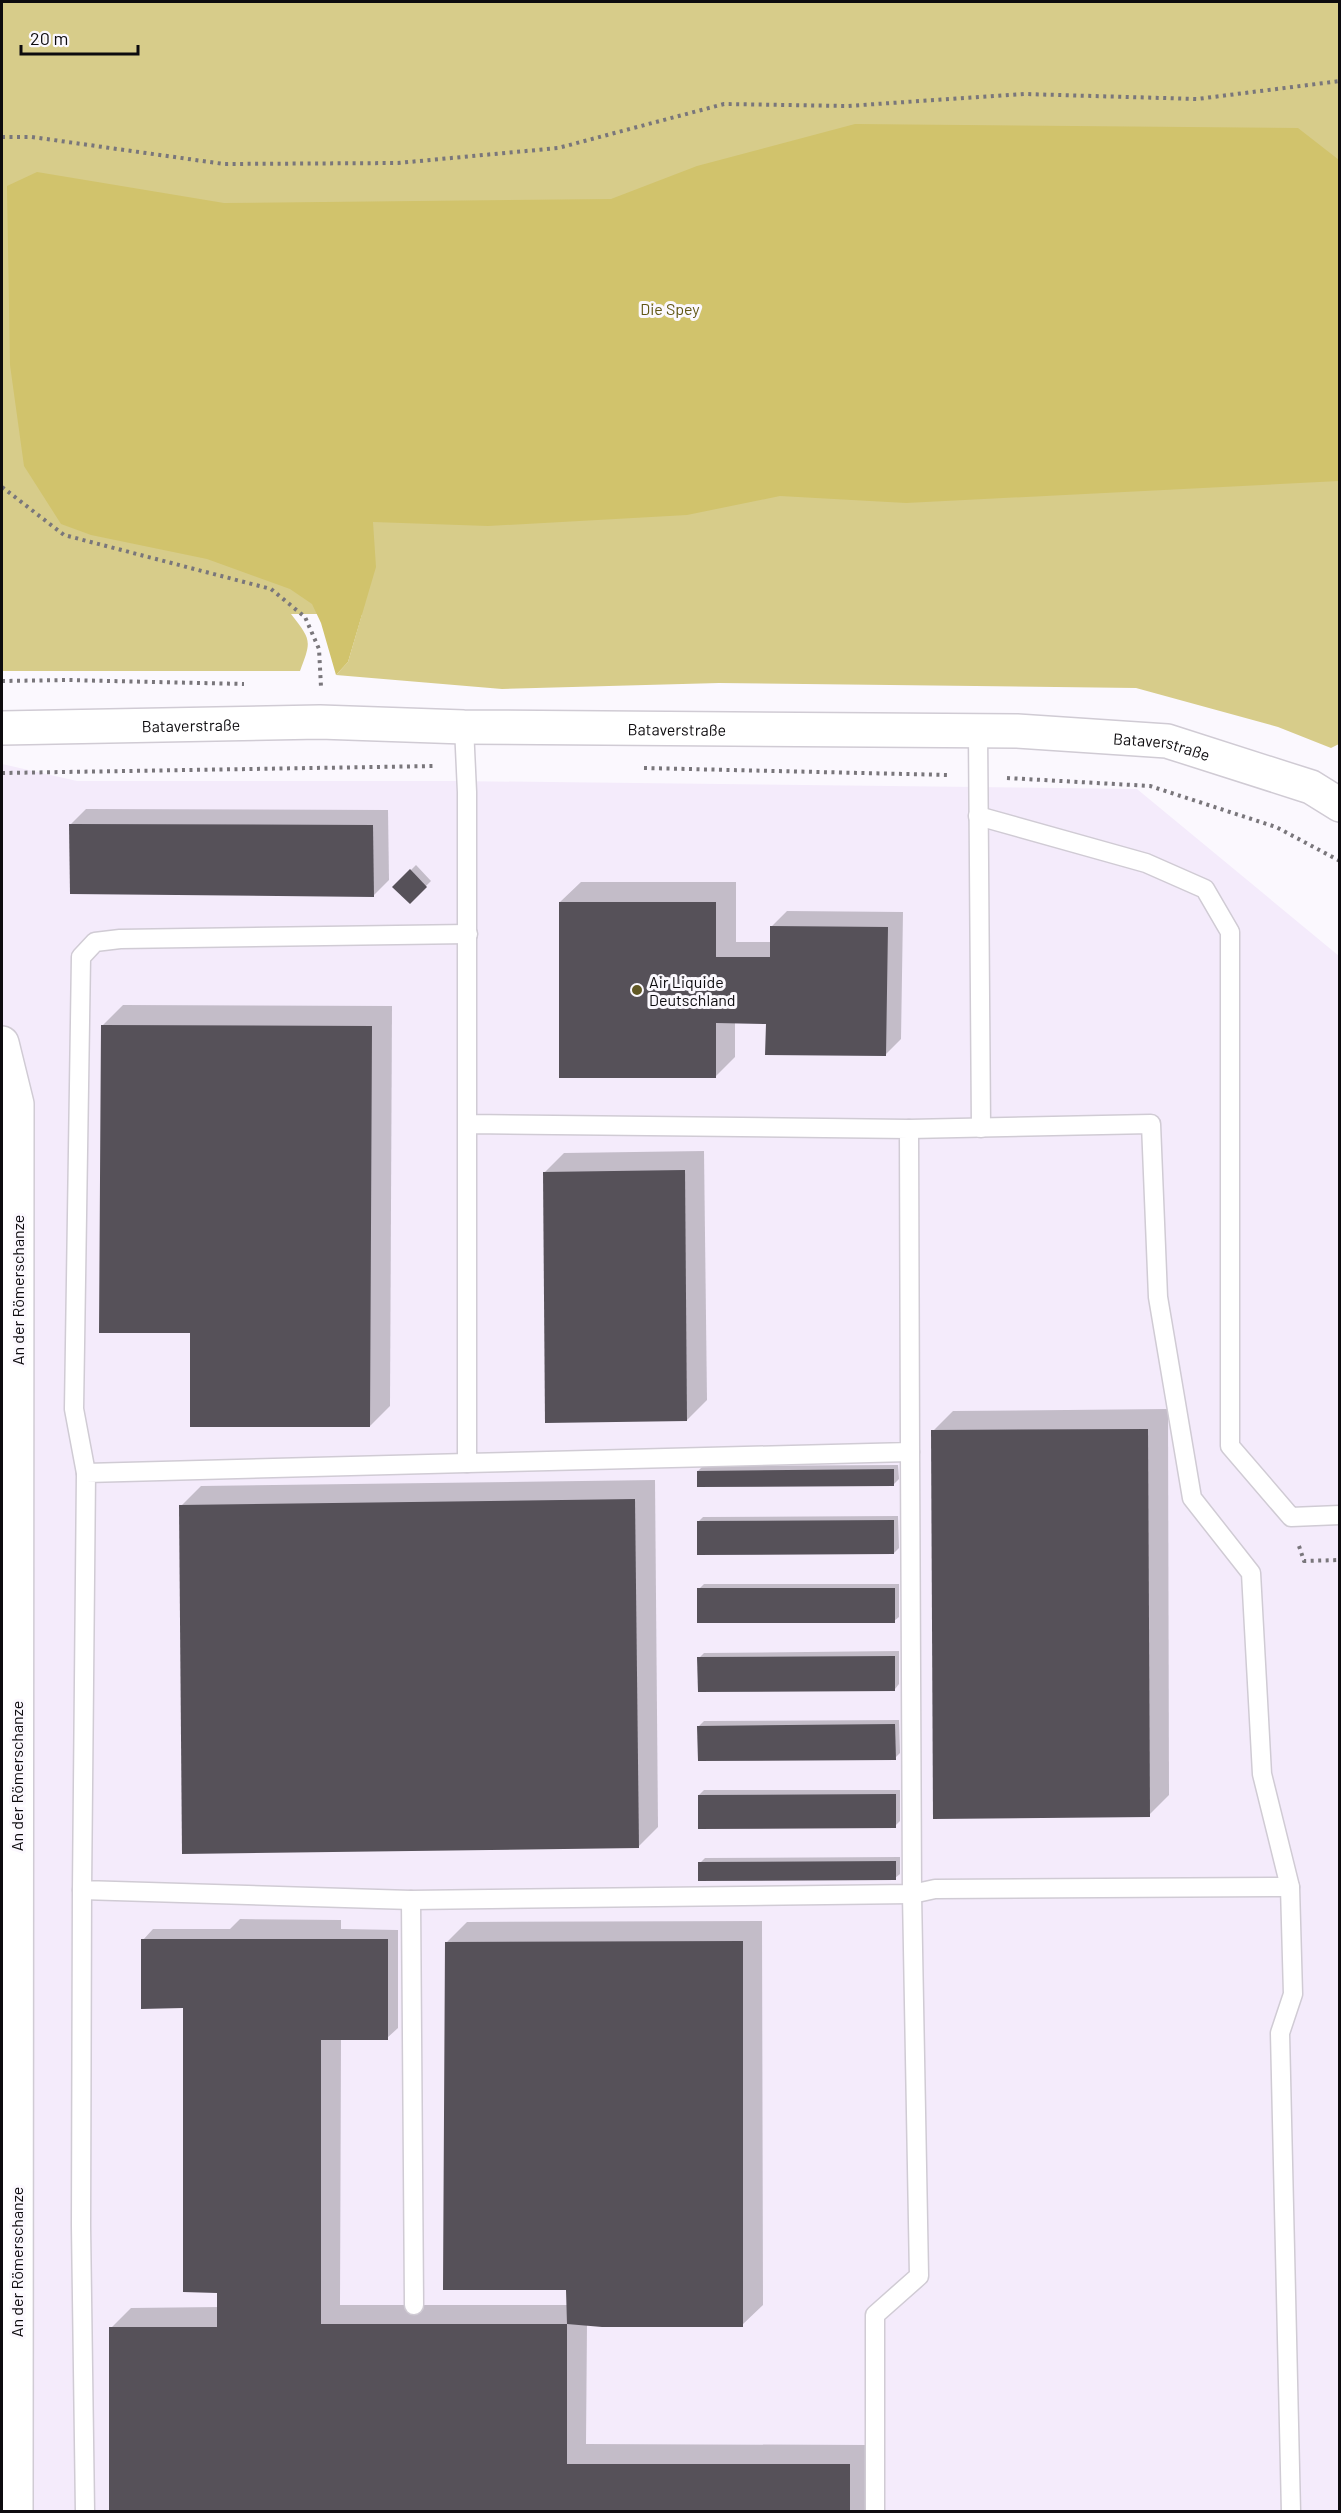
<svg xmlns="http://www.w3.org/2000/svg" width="1341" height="2513" viewBox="0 0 1341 2513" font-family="Barlow,sans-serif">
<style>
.built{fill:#f4ebfb}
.green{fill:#d7cc8a}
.forest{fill:#d1c36c}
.shadow{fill:#0003}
.building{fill:#565159}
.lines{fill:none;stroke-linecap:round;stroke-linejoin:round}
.service-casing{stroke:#d0cbd4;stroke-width:21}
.minor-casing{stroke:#d0cbd4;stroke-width:36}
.path{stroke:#79767b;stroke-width:4;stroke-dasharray:3 4.5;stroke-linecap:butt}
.service{stroke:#fff;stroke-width:18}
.minor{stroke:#fff;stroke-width:33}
.poi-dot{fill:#615825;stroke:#fbf8fe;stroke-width:2}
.labels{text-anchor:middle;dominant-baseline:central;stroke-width:6;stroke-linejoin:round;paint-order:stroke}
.park-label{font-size:16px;fill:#605614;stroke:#fbf8fe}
.street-label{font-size:16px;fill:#0d0b0e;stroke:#fbf8fe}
.poi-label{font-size:16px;fill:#0d0b0e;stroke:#fbf8fe;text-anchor:start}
</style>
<rect width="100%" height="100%" fill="#fbf8fe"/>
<polygon class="built" points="2,764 77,781 456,781 1137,789 1339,956 1339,2511 2,2512"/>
<path class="green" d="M2,2H1339V744L1331,748L1278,727L1136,688L719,683L502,689L336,675L348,662L362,614H291C311,640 312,640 300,671H2Z"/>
<polygon class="forest" points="855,124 1298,128 1339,160 1339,481 906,503 780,496 687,515 488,526 373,522 376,567 348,662 336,675 321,623 312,604 290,589 207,559 91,535 61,524 24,466 10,365 7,186 37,172 224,203 611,199 697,166"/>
<g class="shadow">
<polygon points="86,809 388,810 389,880 374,895 71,824"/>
<polygon points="416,865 431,881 410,902 394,887"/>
<polygon points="581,882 736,882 736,942 772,942 772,926 787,911 903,912 901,1039 886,1054 767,1022 735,1022 735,1057 715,1077 560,902"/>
<polygon points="123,1005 392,1006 390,1406 370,1426 192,1331 102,1026"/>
<polygon points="704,1151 707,1400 687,1420 544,1173 564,1153"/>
<polygon points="1168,1409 1169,1795 1149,1815 933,1431 953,1411"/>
<polygon points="898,1465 899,1479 894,1484 698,1471 703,1466"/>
<polygon points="655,1480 658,1827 638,1847 181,1506 201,1486"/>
<polygon points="898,1516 899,1548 894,1553 698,1522 703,1517"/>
<polygon points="704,1584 899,1584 899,1617 894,1621 699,1589"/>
<polygon points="899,1651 899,1684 895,1689 699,1658 704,1653"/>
<polygon points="899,1720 900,1753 895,1758 699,1726 704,1721"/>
<polygon points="704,1790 900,1790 900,1821 895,1826 699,1795"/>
<polygon points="900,1857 900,1874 895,1878 700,1863 705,1858"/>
<polygon points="240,1919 341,1920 341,1929 398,1930 398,2028 387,2038 341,2039 340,2305 568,2305 567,2288 447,1942 467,1922 762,1921 763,2305 742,2325 587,2324 586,2444 869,2445 869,2512 111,2512 111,2328 131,2308 219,2307 185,2007 143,1940 153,1929 230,1929"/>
</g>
<g class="building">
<polygon points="69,824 373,825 374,897 70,894"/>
<polygon points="410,869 427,887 410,904 392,887"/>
<polygon points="559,902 716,902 716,957 770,957 770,926 888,927 886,1056 765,1055 766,1024 716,1023 716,1078 559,1078"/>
<polygon points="101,1025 372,1026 370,1427 190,1427 190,1333 99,1333"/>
<polygon points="685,1170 687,1421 545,1423 543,1172"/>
<polygon points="1148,1429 1150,1817 933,1819 931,1430"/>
<polygon points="894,1469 894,1486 697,1487 697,1471"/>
<polygon points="635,1499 639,1848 182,1854 179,1505"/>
<polygon points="894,1520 894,1554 697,1555 697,1521"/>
<rect x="697" y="1588" width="198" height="35"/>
<polygon points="895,1656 895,1691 698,1692 697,1657"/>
<polygon points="895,1724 896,1760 698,1761 697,1726"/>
<polygon points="896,1794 896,1828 698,1829 698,1795"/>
<polygon points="896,1861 896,1880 698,1881 698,1862"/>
<polygon points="141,1939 388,1939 388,2040 321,2040 321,2324 567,2324 567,2464 850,2464 850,2512 109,2512 109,2327 217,2327 217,2293 183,2292 183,2008 141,2009"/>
<polygon points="743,1941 743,2327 602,2327 567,2324 566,2290 443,2290 445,1942"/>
</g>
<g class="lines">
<defs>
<g id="service">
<polyline points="464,727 467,792 467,1463 910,1452 909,1129 469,1124"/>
<polyline points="978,731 981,1128"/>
<polyline points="978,816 1146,863 1205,889 1230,932 1230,1446 1291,1517 1340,1515"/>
<polyline points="909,1129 1151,1124 1158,1297 1192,1498 1251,1573 1262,1774 1290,1887 1293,1994 1280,2033 1291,2512"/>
<polyline points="467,1463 86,1473 82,1890 411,1900 912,1894 910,1452"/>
<polyline points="86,1473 74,1409 81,957 95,942 120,939 468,934"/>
<polyline points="82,1890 81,2226 85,2512"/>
<polyline points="411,1900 414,2305"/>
<polyline points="875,2512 875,2315 919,2276 912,1894 935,1889 1290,1887"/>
</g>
<g id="minor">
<path id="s1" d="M2,728L320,722L464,727L1017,731L1167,741L1311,787L1340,805"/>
<polyline points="2,1043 17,1104 16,2512"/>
</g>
</defs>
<use href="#service" class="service-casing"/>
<use href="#minor" class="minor-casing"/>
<g class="path">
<polyline points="2,137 32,137 224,164 398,163 558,148 724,104 847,106 1024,94 1197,99 1340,81"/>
<polyline points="2,487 64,535 271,589 305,617 319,649 321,687"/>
<polyline points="2,681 67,680 244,684"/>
<polyline points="644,768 949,775"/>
<polyline points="2,773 436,766"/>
<polyline points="1007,778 1150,786 1276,827 1340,861"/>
<polyline points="1299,1546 1304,1561 1340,1560"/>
</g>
<use href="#service" class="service"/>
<use href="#minor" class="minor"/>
</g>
<circle class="poi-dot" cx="637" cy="990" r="6"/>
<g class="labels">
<g class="park-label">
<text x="670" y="308">Die Spey</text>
</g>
<g class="street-label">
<text stroke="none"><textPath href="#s1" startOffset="189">Bataverstraße</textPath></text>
<text stroke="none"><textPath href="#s1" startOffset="675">Bataverstraße</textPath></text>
<text stroke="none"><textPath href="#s1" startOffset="1161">Bataverstraße</textPath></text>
<text transform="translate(17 1290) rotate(-90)">An der Römerschanze</text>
<text transform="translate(16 1776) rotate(-90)">An der Römerschanze</text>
<text transform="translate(16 2262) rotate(-90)">An der Römerschanze</text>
</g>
<g class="poi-label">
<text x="649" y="981">Air Liquide<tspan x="649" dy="18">Deutschland</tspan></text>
</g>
</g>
<rect width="1341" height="2513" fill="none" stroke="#0d0b0e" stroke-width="6"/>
<path d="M21 45v9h117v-9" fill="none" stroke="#0d0b0e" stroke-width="3"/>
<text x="30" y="45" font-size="18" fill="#0d0b0e" stroke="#fbf8fe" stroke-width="4.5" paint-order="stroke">20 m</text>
</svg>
